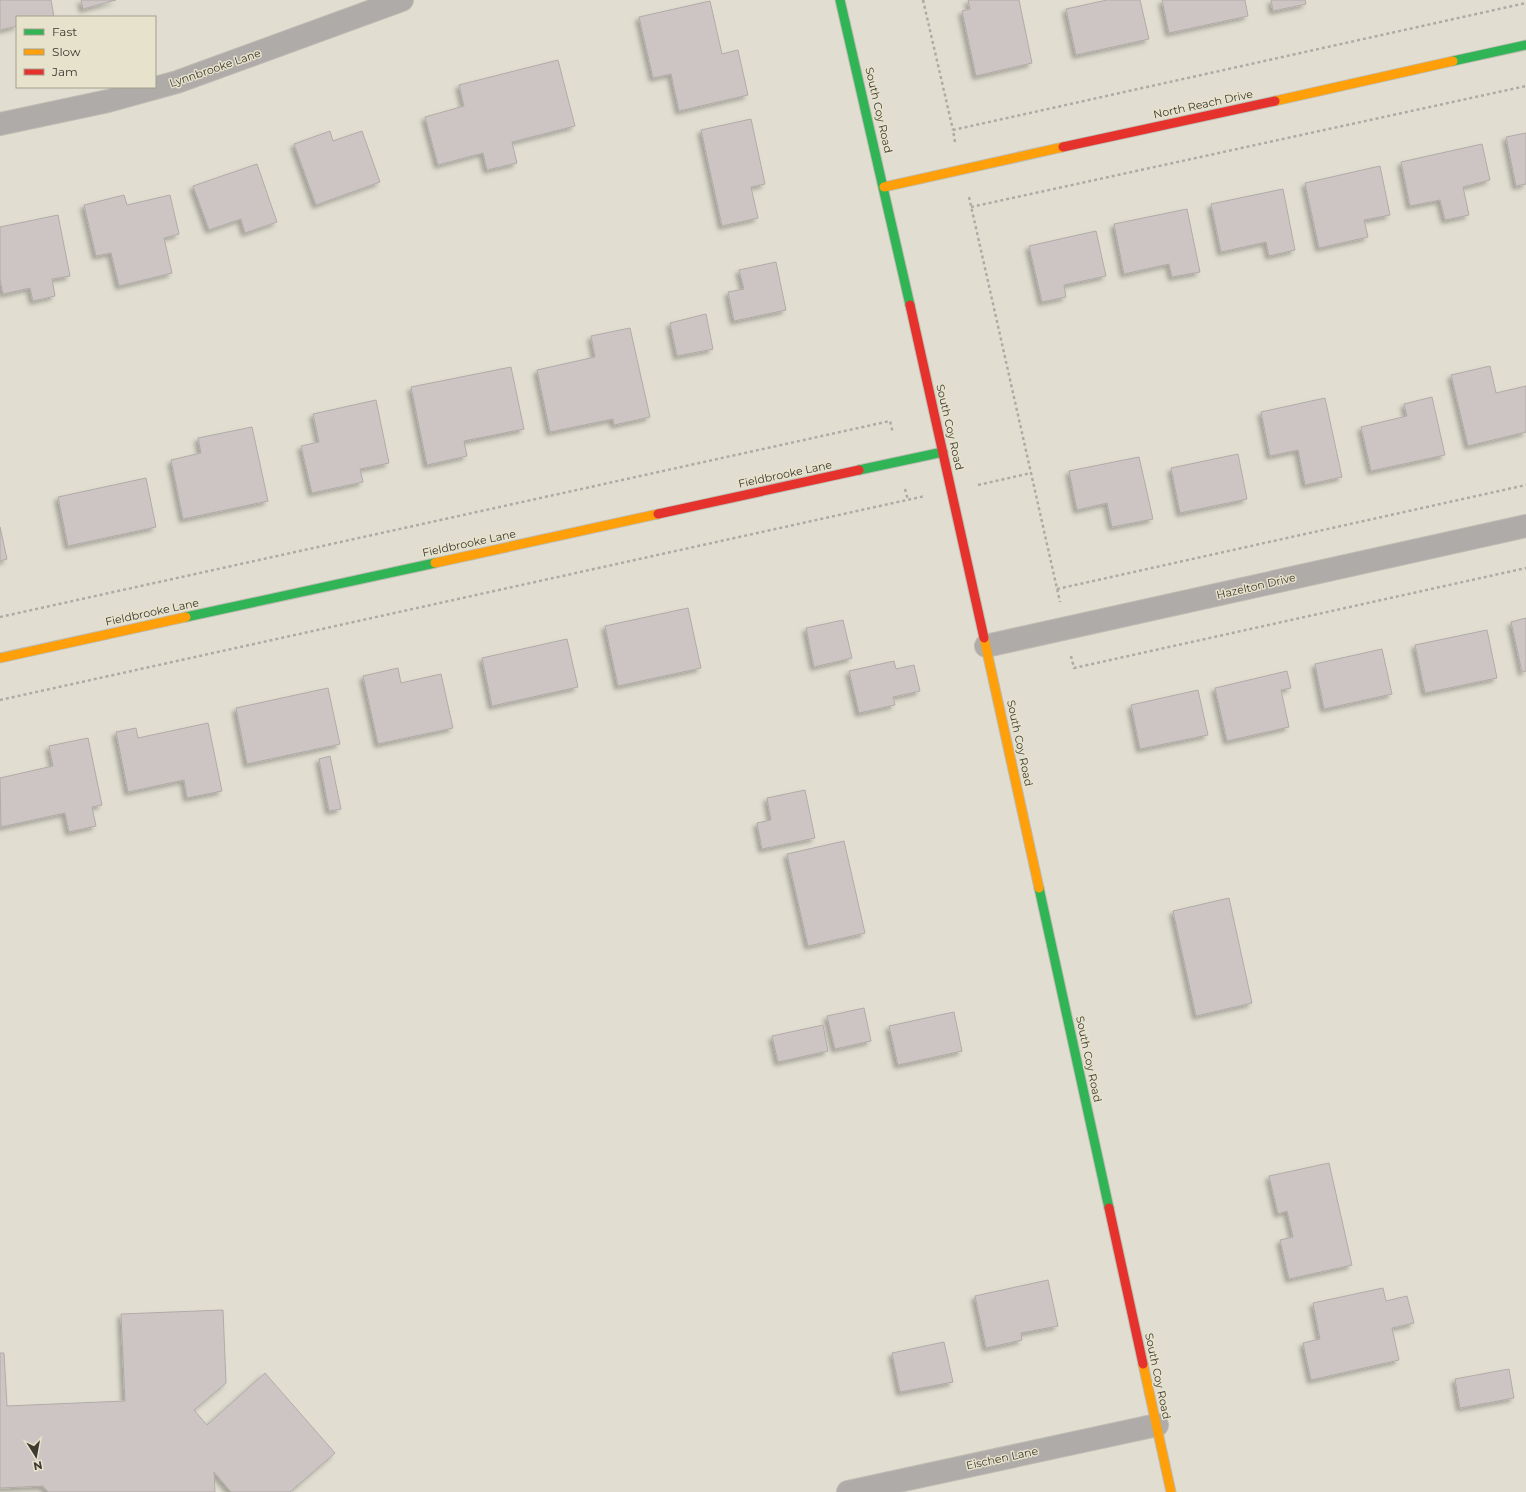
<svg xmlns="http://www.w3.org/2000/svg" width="1526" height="1492" viewBox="0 0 1526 1492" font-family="Montserrat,sans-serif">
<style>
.building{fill:#cdc5c4;stroke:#b1aba8;filter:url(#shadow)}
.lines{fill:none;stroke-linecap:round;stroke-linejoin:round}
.street-casing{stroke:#bebcb3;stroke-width:24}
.fast-casing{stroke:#bebcb3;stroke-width:11}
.slow-casing{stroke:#bebcb3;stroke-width:11}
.jam-casing{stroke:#bebcb3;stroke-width:11}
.path{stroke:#aeaba7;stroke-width:2.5;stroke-dasharray:3 3;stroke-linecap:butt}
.street{stroke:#afaba9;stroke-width:22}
.fast{stroke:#30b455;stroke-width:9}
.slow{stroke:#ff9f0a;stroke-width:9}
.jam{stroke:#e5322d;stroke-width:9}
.labels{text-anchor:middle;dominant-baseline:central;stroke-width:3;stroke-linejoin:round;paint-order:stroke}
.street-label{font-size:11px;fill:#3c3a31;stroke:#e7e2cb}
</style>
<defs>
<filter id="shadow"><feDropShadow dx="-3.5" dy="3.5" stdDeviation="2" flood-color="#0004"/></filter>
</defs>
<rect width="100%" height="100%" fill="#e1ded1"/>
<g class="building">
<polygon points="0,0 51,0 54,17 17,17 17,26 0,30"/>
<polygon points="81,0 116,0 83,9"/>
<polygon points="968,0 1019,0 1032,63 976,76 962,11 970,9"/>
<polygon points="1107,0 1140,0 1149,39 1076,55 1066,9"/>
<polygon points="1162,0 1245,0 1248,16 1169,33"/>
<polygon points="1271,0 1305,0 1306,4 1273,11"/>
<polygon points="710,1 722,54 738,50 748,95 679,111 671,74 653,78 639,17"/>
<polygon points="558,60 575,126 512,142 517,163 487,170 483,153 438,165 425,117 464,106 459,85"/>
<polygon points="751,119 765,184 751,187 758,218 722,226 701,130"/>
<polygon points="330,131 333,141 362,131 380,182 316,205 294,144"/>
<polygon points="1526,133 1526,184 1516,186 1506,137"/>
<polygon points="1482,144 1490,180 1463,187 1469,215 1445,220 1440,200 1410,206 1401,162"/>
<polygon points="257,164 277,222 245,233 241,219 209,230 193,186"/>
<polygon points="1380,166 1390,215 1364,220 1368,237 1319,248 1305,183"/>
<polygon points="1283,189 1295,250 1269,256 1266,242 1221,252 1211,204"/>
<polygon points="124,195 127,205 170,195 179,234 164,238 172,273 119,286 111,253 96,256 84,205"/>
<polygon points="1187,209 1200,272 1172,277 1169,264 1124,274 1114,224"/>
<polygon points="58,215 70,276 52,279 55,296 33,301 30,288 3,294 0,279 0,227"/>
<polygon points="1096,231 1106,276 1064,285 1066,297 1042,302 1029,246"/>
<polygon points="776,262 786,310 734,321 728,292 744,289 739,270"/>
<polygon points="706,314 713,349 677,356 670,323"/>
<polygon points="630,328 650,417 614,425 613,419 550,432 537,370 595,357 591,336"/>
<polygon points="1490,366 1496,393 1526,386 1526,432 1468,446 1451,375"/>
<polygon points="511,367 524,429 464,441 467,456 427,465 411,387"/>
<polygon points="1432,397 1445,455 1371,471 1361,427 1407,416 1404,404"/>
<polygon points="1325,398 1342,477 1305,485 1298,450 1270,456 1261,412"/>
<polygon points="376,400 389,463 360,469 363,482 312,493 301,446 319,442 313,414"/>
<polygon points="252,427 268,501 183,519 171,460 201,453 198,438"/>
<polygon points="1238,454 1247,499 1180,513 1171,468"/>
<polygon points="1139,457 1153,519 1112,527 1107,503 1077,510 1069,471"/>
<polygon points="146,478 156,527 68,546 58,497"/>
<polygon points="0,527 7,559 0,561"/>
<polygon points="688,608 701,668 618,686 605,626"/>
<polygon points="1526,618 1526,671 1522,672 1511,622"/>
<polygon points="843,620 852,658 814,667 806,628"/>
<polygon points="1487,630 1497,678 1425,693 1415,645"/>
<polygon points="567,639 578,687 492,706 482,658"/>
<polygon points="1382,649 1392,694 1324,709 1315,664"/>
<polygon points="894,661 896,669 914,665 920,691 893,697 895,705 859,713 849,671"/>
<polygon points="398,668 401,683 441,674 453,728 378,744 363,676"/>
<polygon points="1287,671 1291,688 1281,690 1289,727 1227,741 1215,688"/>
<polygon points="328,688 340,744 247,764 236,708"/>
<polygon points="1198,690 1208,735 1140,749 1131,705"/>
<polygon points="208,723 222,791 187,798 184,780 128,792 116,732 136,728 138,738"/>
<polygon points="88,738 102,805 92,807 96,826 69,832 65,813 1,827 0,778 53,766 49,746"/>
<polygon points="330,756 341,809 329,811 319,759"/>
<polygon points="805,790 815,838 762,849 757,823 771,820 767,798"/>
<polygon points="844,841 865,933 808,946 787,854"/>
<polygon points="1229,898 1252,1003 1196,1016 1173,911"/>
<polygon points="864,1008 871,1041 835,1049 827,1016"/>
<polygon points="954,1012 962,1051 898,1065 889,1026"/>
<polygon points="823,1025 828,1051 778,1062 772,1036"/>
<polygon points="1329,1163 1352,1265 1289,1279 1280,1240 1293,1237 1287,1211 1278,1214 1269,1176"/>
<polygon points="1048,1280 1058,1326 1021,1333 1022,1340 986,1348 975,1296"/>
<polygon points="1383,1288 1386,1301 1407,1296 1414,1323 1392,1328 1399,1360 1311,1380 1303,1343 1320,1339 1313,1303"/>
<polygon points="223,1310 226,1383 194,1410 207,1425 265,1373 335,1453 290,1492 231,1492 214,1472 215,1492 48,1492 43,1486 0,1488 0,1353 4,1353 7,1406 125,1401 121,1314"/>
<polygon points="944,1342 953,1382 900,1392 892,1353"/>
<polygon points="1509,1369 1514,1398 1460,1408 1455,1379"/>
</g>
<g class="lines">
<defs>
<g id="street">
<polyline points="0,124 108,101 177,82 402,0"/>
<polyline points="986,646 1526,526"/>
<polyline points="848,1492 1157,1425"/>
</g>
<g id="fast">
<polyline points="840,0 910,305"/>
<polyline points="1453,61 1526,45"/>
<polyline points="859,470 943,452"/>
<polyline points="186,617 435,563"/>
<polyline points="1039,888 1109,1208"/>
</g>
<g id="slow">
<polyline points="1275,101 1453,61"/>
<polyline points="884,187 1063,147"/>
<polyline points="435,563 658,514"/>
<polyline points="984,638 1039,888"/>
<polyline points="0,658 186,617"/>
<polyline points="1143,1364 1171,1492"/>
</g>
<g id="jam">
<polyline points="1063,147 1275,101"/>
<polyline points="910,305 984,638"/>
<polyline points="658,514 859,470"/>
<polyline points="1109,1208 1143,1364"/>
</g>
</defs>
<use href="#street" class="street-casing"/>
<use href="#fast" class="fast-casing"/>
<use href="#slow" class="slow-casing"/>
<use href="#jam" class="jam-casing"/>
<g class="path">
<polyline points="923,0 953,130"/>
<polyline points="955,142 953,130 1526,3"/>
<polyline points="969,197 1060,602"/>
<polyline points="971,207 1526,86"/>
<polyline points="978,485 1031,473"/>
<polyline points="905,489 908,500"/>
<polyline points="1057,589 1526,485"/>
<polyline points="0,617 890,421 893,433"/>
<polyline points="1071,656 1074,668 1526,568"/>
<polyline points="0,700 925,496"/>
</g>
<use href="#street" class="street"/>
<use href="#fast" class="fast"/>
<use href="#slow" class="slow"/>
<use href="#jam" class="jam"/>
</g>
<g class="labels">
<g class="street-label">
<text transform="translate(215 68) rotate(-19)">Lynnbrooke Lane</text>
<text transform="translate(1203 104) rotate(-12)">North Reach Drive</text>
<text transform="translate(879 110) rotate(77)">South Coy Road</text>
<text transform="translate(950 427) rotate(77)">South Coy Road</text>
<text transform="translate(785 474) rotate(-12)">Fieldbrooke Lane</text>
<text transform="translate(469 543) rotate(-12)">Fieldbrooke Lane</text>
<text transform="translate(1256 586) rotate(-13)">Hazelton Drive</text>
<text transform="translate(152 612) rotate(-12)">Fieldbrooke Lane</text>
<text transform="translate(1020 743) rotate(78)">South Coy Road</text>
<text transform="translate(1089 1059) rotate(78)">South Coy Road</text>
<text transform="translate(1158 1376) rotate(78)">South Coy Road</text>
<text transform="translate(1002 1458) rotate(-12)">Eischen Lane</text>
</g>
</g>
<rect x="16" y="16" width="140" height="72" fill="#e7e2cb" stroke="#a39f8d"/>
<rect x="24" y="29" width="20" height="6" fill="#30b455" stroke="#a39f8d"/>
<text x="52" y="36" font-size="12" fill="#3c3a31">Fast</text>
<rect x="24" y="49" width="20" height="6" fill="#ff9f0a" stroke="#a39f8d"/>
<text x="52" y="56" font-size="12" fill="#3c3a31">Slow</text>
<rect x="24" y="69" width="20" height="6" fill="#e5322d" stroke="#a39f8d"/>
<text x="52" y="76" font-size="12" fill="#3c3a31">Jam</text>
<g transform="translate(36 1456) rotate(169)" stroke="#e7e2cb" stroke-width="3" paint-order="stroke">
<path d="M0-3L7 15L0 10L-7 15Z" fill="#3c3a31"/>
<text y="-6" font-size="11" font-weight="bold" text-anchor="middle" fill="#3c3a31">N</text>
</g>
</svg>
